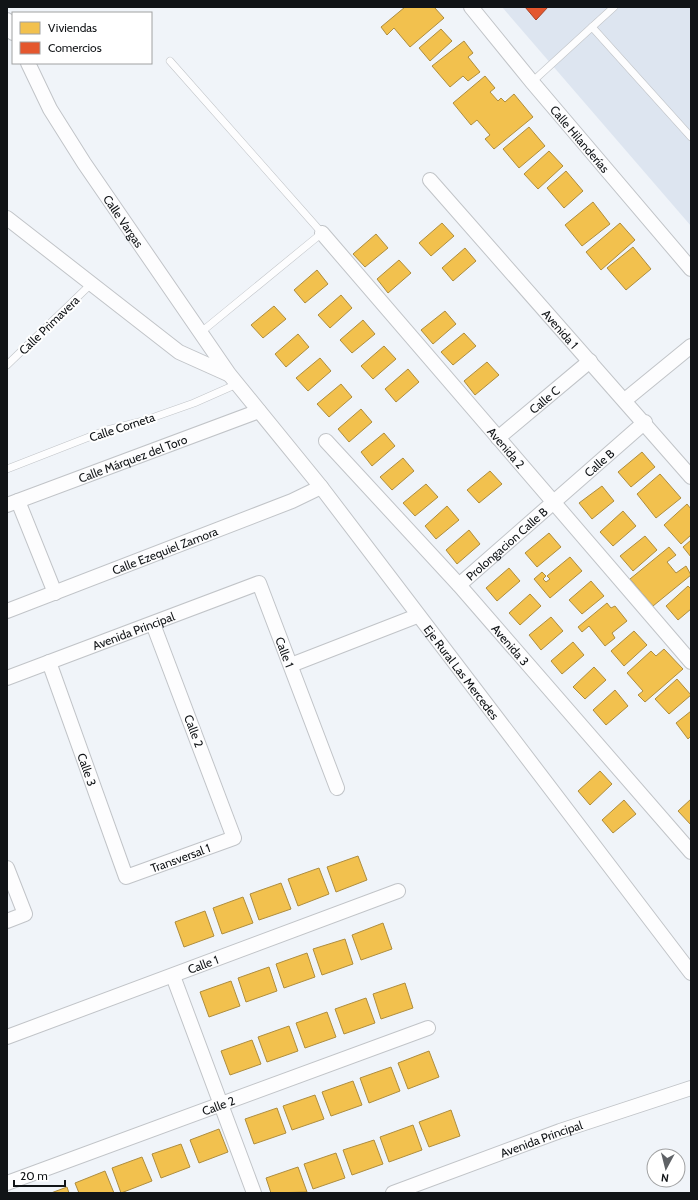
<svg xmlns="http://www.w3.org/2000/svg" width="698" height="1200" viewBox="0 0 698 1200" font-family="Cabin,sans-serif">
<style>
.built{fill:#dde5f0}
.homes{fill:#f2c14e;stroke:#ae8d3e}
.shops{fill:#e4572e;stroke:#a54327}
.lines{fill:none;stroke-linecap:round;stroke-linejoin:round}
.service-casing{stroke:#c1c4c8;stroke-width:8}
.minor-casing{stroke:#c1c4c8;stroke-width:16}
.service{stroke:#fdfdfe;stroke-width:7}
.minor{stroke:#fdfdfe;stroke-width:14}
.labels{text-anchor:middle;dominant-baseline:central;stroke-width:4;stroke-linejoin:round;paint-order:stroke}
.street-label{font-size:12px;fill:#111417;stroke:#fff}
</style>
<rect width="100%" height="100%" fill="#f0f4f9"/>
<polygon class="built" points="502,7 691,7 691,226"/>
<g class="homes">
<polygon points="405,7 434,7 444,18 410,47 394,28 387,35 381,27"/>
<polygon points="441,29 452,41 430,61 419,48"/>
<polygon points="464,41 473,53 468,57 480,72 468,81 463,76 450,87 432,66"/>
<polygon points="485,76 495,88 490,92 498,101 501,98 505,102 514,94 533,117 494,149 485,139 490,135 477,120 471,125 453,103"/>
<polygon points="529,127 545,146 519,168 503,149"/>
<polygon points="549,151 563,166 538,189 524,174"/>
<polygon points="566,171 583,191 564,208 547,188"/>
<polygon points="593,202 610,224 582,246 565,225"/>
<polygon points="442,223 454,236 431,256 419,243"/>
<polygon points="620,223 635,240 601,270 586,252"/>
<polygon points="376,234 388,248 365,267 353,254"/>
<polygon points="633,247 651,269 626,290 607,268"/>
<polygon points="465,248 476,261 453,281 442,268"/>
<polygon points="399,260 411,273 388,293 377,279"/>
<polygon points="317,270 328,284 305,303 294,290"/>
<polygon points="341,295 352,308 330,328 318,315"/>
<polygon points="274,306 286,319 263,338 251,325"/>
<polygon points="445,311 456,324 433,344 421,330"/>
<polygon points="363,320 375,334 352,353 340,340"/>
<polygon points="464,333 476,346 453,365 441,352"/>
<polygon points="298,334 309,347 286,367 275,354"/>
<polygon points="384,346 396,359 373,379 361,366"/>
<polygon points="320,358 331,371 308,391 296,378"/>
<polygon points="487,362 499,375 475,395 464,381"/>
<polygon points="408,369 419,382 396,402 385,389"/>
<polygon points="341,384 352,397 329,417 317,404"/>
<polygon points="361,409 372,422 349,442 338,429"/>
<polygon points="384,433 395,446 372,466 361,452"/>
<polygon points="642,452 655,467 631,487 618,472"/>
<polygon points="403,458 414,471 392,490 380,477"/>
<polygon points="490,471 502,484 479,503 467,490"/>
<polygon points="660,474 681,498 656,518 637,494"/>
<polygon points="426,484 438,497 415,516 403,503"/>
<polygon points="602,486 614,501 592,519 579,503"/>
<polygon points="687,504 691,509 691,535 681,544 664,525"/>
<polygon points="447,506 459,520 436,539 425,526"/>
<polygon points="623,511 636,526 613,546 600,532"/>
<polygon points="469,530 480,544 457,564 446,550"/>
<polygon points="549,533 561,547 537,567 525,553"/>
<polygon points="645,536 657,550 633,571 620,556"/>
<polygon points="691,540 691,557 683,547"/>
<polygon points="669,547 676,555 667,562 676,573 686,566 691,575 653,606 630,579"/>
<polygon points="570,557 582,571 550,598 534,579 542,572 546,576 543,579 546,582 550,579 547,576"/>
<polygon points="509,568 520,581 497,601 486,588"/>
<polygon points="591,581 604,596 582,614 569,600"/>
<polygon points="688,586 691,589 691,609 678,620 666,606"/>
<polygon points="530,594 541,606 520,625 509,613"/>
<polygon points="607,603 611,608 615,606 627,621 612,633 615,638 605,646 589,626 582,632 578,627"/>
<polygon points="551,617 563,631 541,650 529,635"/>
<polygon points="634,631 647,645 624,666 611,651"/>
<polygon points="573,642 584,655 562,674 551,661"/>
<polygon points="664,649 683,669 645,702 638,695 643,691 627,673 651,651 656,656"/>
<polygon points="594,667 606,680 585,699 573,687"/>
<polygon points="677,679 691,695 669,714 655,699"/>
<polygon points="615,690 628,706 606,725 593,710"/>
<polygon points="691,711 691,736 688,739 676,723"/>
<polygon points="600,771 612,784 590,805 578,791"/>
<polygon points="691,799 691,825 678,811"/>
<polygon points="624,800 636,814 613,833 602,820"/>
<polygon points="358,856 367,880 336,892 327,867"/>
<polygon points="319,868 329,894 298,906 288,879"/>
<polygon points="281,883 291,909 259,920 250,894"/>
<polygon points="243,897 253,923 222,934 213,908"/>
<polygon points="205,911 214,936 184,947 175,922"/>
<polygon points="383,923 392,949 361,960 352,935"/>
<polygon points="345,939 353,964 322,975 313,949"/>
<polygon points="307,953 315,977 284,988 276,964"/>
<polygon points="269,967 277,991 246,1002 238,978"/>
<polygon points="231,981 240,1006 209,1017 200,992"/>
<polygon points="405,983 413,1008 381,1019 373,994"/>
<polygon points="366,998 375,1023 344,1034 335,1009"/>
<polygon points="327,1012 336,1037 305,1048 296,1023"/>
<polygon points="289,1026 298,1051 267,1062 258,1037"/>
<polygon points="252,1040 261,1064 230,1075 221,1051"/>
<polygon points="429,1051 439,1077 408,1089 398,1063"/>
<polygon points="391,1067 400,1091 369,1103 360,1078"/>
<polygon points="353,1081 362,1105 331,1116 322,1092"/>
<polygon points="315,1095 324,1119 292,1130 283,1106"/>
<polygon points="277,1108 286,1133 254,1144 245,1119"/>
<polygon points="451,1110 460,1136 429,1147 419,1122"/>
<polygon points="413,1125 422,1150 389,1162 380,1137"/>
<polygon points="219,1129 228,1152 199,1163 190,1140"/>
<polygon points="374,1140 383,1164 352,1175 343,1150"/>
<polygon points="181,1144 190,1167 161,1178 152,1154"/>
<polygon points="336,1153 345,1178 313,1189 304,1164"/>
<polygon points="142,1157 152,1181 121,1193 112,1168"/>
<polygon points="298,1167 307,1192 271,1193 266,1178"/>
<polygon points="105,1171 114,1193 79,1193 75,1183"/>
<polygon points="67,1187 69,1193 51,1193"/>
</g>
<polygon class="shops" points="525,7 548,7 536,20"/>
<g class="lines">
<defs>
<g id="service">
<polyline points="592,27 614,7"/>
<polyline points="170,61 322,233 200,333"/>
<polyline points="532,82 592,27 691,137"/>
<polyline points="7,365 91,284"/>
<polyline points="7,469 107,430 143,421 194,403 237,384"/>
</g>
<g id="minor">
<path id="s1" d="M471,7L532,82L691,269"/>
<polyline points="7,20 13,33"/>
<path id="s2" d="M28,63L50,109L84,163L229,374L321,487L691,973"/>
<path id="s3" d="M430,180L691,477"/>
<polyline points="7,218 179,352 228,374"/>
<path id="s4" d="M322,233L691,662"/>
<polyline points="625,400 691,346"/>
<path id="s5" d="M498,438L590,361"/>
<path id="s6" d="M326,441L459,585L691,852"/>
<polyline points="18,501 55,593"/>
<path id="s7" d="M7,505L259,411"/>
<path id="s8" d="M459,585L645,422"/>
<path id="s9" d="M7,611L292,501L321,487"/>
<path id="s10" d="M49,662L126,877L234,838L153,624"/>
<polyline points="291,665 417,616"/>
<path id="s11" d="M7,678L259,583L337,788"/>
<polyline points="7,868 25,914 7,921"/>
<polyline points="173,976 254,1193"/>
<path id="s12" d="M7,1037L398,891"/>
<path id="s13" d="M7,1183L428,1028"/>
<path id="s14" d="M393,1193L560,1131L691,1088"/>
</g>
</defs>
<use href="#service" class="service-casing"/>
<use href="#minor" class="minor-casing"/>
<use href="#service" class="service"/>
<use href="#minor" class="minor"/>
</g>
<g class="labels">
<g class="street-label">
<text stroke="none"><textPath href="#s1" startOffset="171">Calle Hilanderías</textPath></text>
<text stroke="none"><textPath href="#s2" startOffset="185">Calle Vargas</textPath></text>
<text transform="translate(49 325) rotate(-44)">Calle Primavera</text>
<text stroke="none"><textPath href="#s3" startOffset="198">Avenida 1</textPath></text>
<text stroke="none"><textPath href="#s5" startOffset="60">Calle C</textPath></text>
<text transform="translate(122 427) rotate(-18)">Calle Corneta</text>
<text stroke="none"><textPath href="#s4" startOffset="283">Avenida 2</textPath></text>
<text stroke="none"><textPath href="#s7" startOffset="134">Calle Márquez del Toro</textPath></text>
<text stroke="none"><textPath href="#s8" startOffset="186">Calle B</textPath></text>
<text stroke="none"><textPath href="#s8" startOffset="63">Prolongacion Calle B</textPath></text>
<text stroke="none"><textPath href="#s9" startOffset="169">Calle Ezequiel Zamora</textPath></text>
<text stroke="none"><textPath href="#s11" startOffset="135">Avenida Principal</textPath></text>
<text stroke="none"><textPath href="#s6" startOffset="275">Avenida 3</textPath></text>
<text stroke="none"><textPath href="#s11" startOffset="343">Calle 1</textPath></text>
<text stroke="none"><textPath href="#s2" startOffset="749">Eje Rural Las Mercedes</textPath></text>
<text transform="translate(194 731) rotate(69)">Calle 2</text>
<text stroke="none"><textPath href="#s10" startOffset="114">Calle 3</textPath></text>
<text stroke="none"><textPath href="#s10" startOffset="286">Transversal 1</textPath></text>
<text stroke="none"><textPath href="#s12" startOffset="209">Calle 1</textPath></text>
<text stroke="none"><textPath href="#s13" startOffset="225">Calle 2</textPath></text>
<text stroke="none"><textPath href="#s14" startOffset="158">Avenida Principal</textPath></text>
</g>
</g>
<rect width="698" height="1200" fill="none" stroke="#111417" stroke-width="16"/>
<rect x="12" y="12" width="140" height="52" fill="#ffffff" stroke="#a0a1a2"/>
<rect x="20" y="22" width="20" height="12" fill="#f2c14e" stroke="#a0a1a2"/>
<text x="48" y="32" font-size="12" fill="#111417">Viviendas</text>
<rect x="20" y="42" width="20" height="12" fill="#e4572e" stroke="#a0a1a2"/>
<text x="48" y="52" font-size="12" fill="#111417">Comercios</text>
<g transform="translate(666 1168) rotate(187)"><circle r="19" fill="#ffffff" stroke="#a0a1a2"/>
<path d="M0-3L7 15L0 10L-7 15Z" fill="#5f6266"/>
<text y="-6" font-size="11" font-weight="bold" text-anchor="middle" fill="#111417">N</text>
</g>
<path d="M14 1180v6h51v-6" fill="none" stroke="#111417" stroke-width="2"/>
<text x="20" y="1180" font-size="12" fill="#111417" stroke="#ffffff" stroke-width="3" paint-order="stroke">20 m</text>
</svg>
